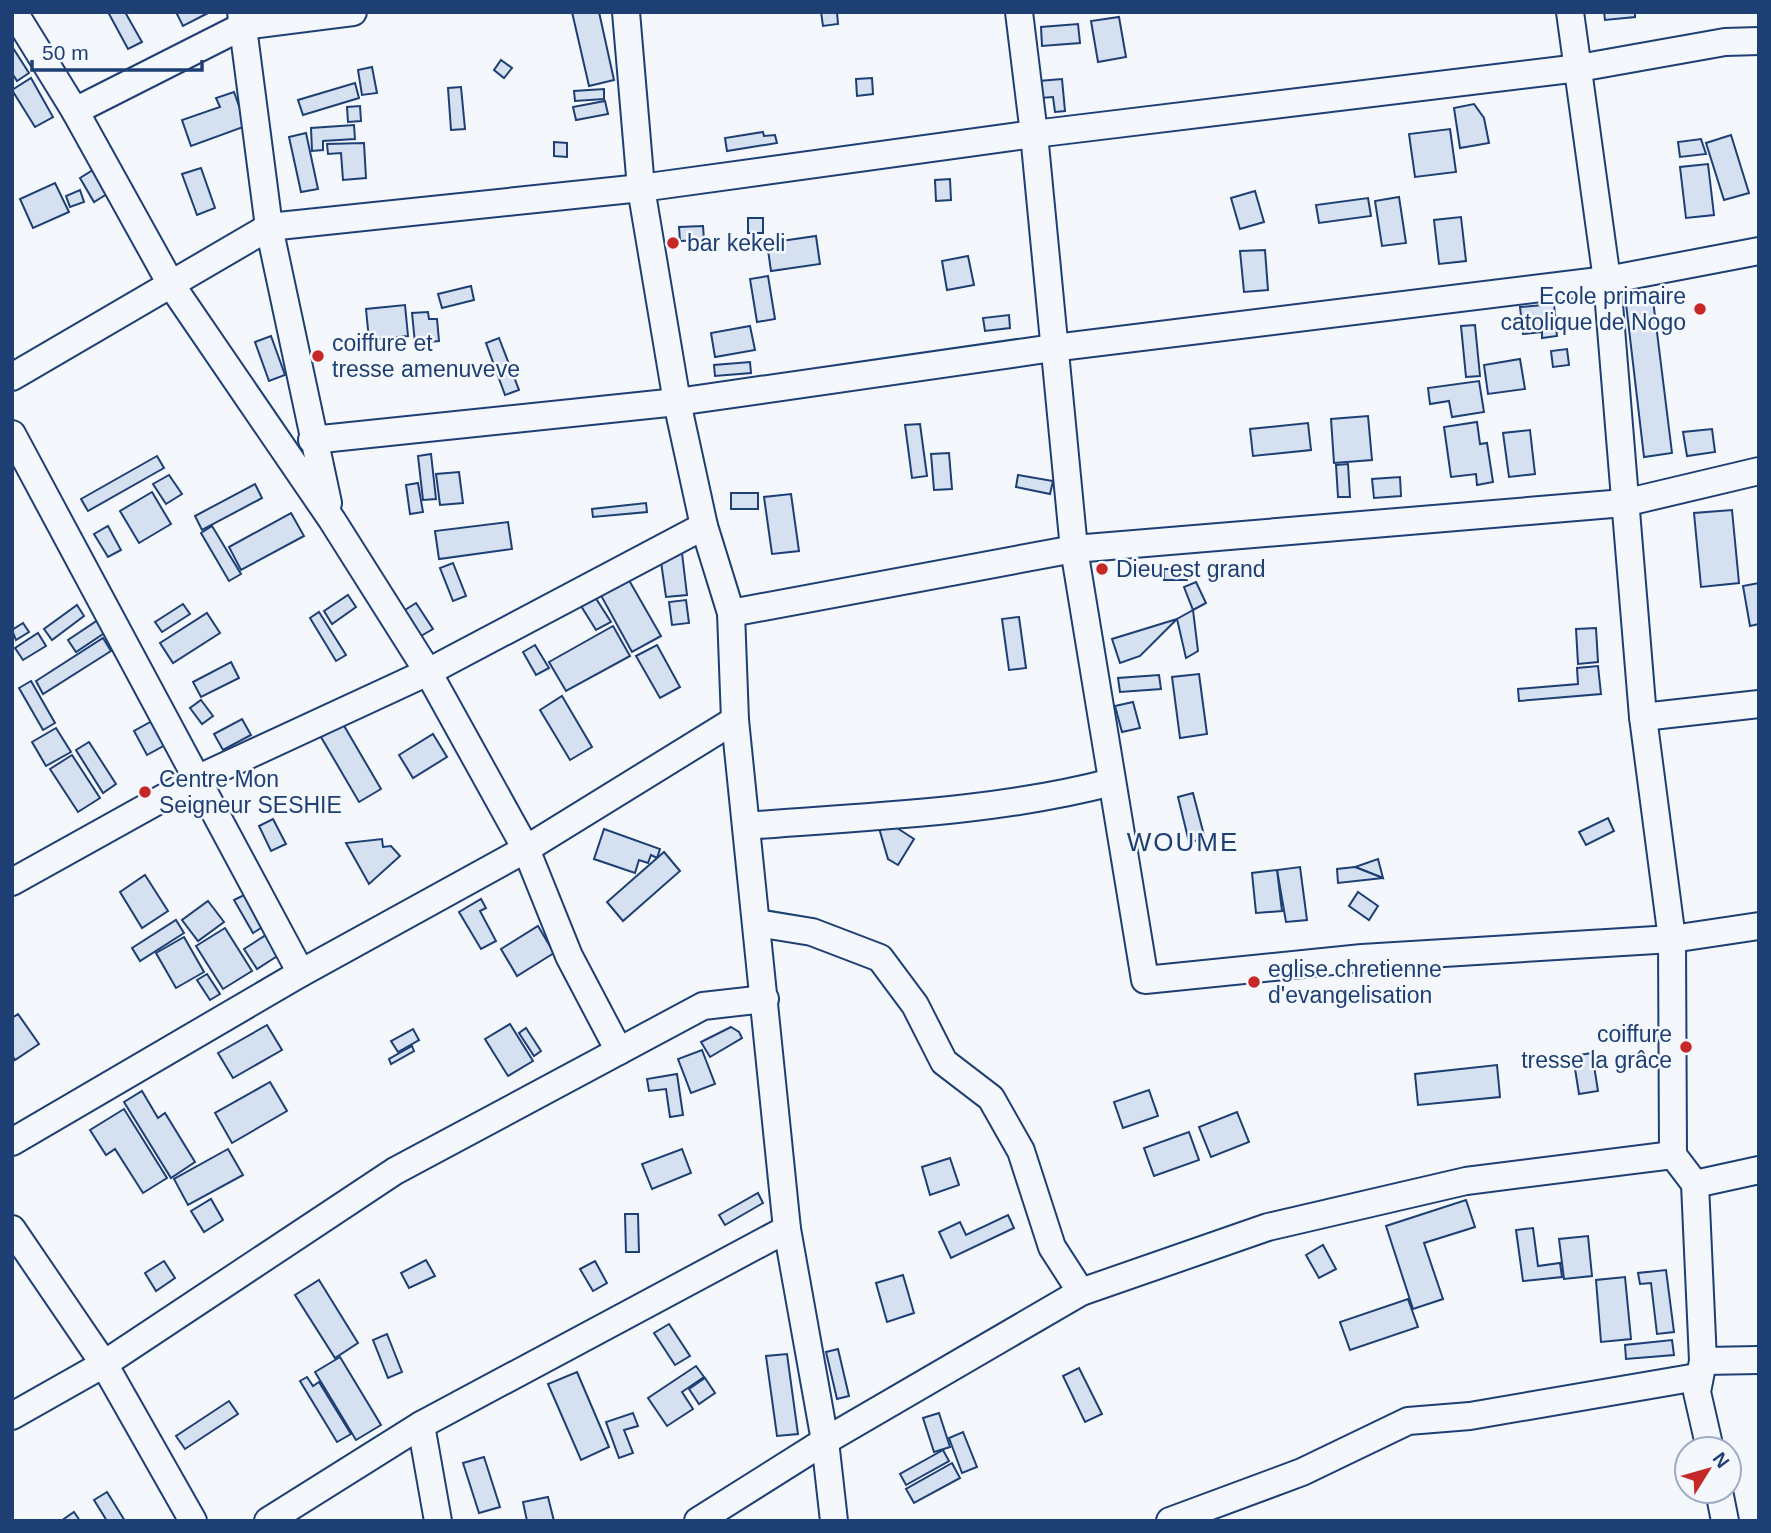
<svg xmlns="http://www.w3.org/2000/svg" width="1771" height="1533" viewBox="0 0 1771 1533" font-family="Arial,sans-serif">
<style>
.building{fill:#d5e0f0;stroke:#1d3f73;stroke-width:2}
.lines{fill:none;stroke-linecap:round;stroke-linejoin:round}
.minor-casing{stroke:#1d3f73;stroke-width:30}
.minor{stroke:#f4f7fb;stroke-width:26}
.poi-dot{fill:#c62828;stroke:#f4f7fb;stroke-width:2.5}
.labels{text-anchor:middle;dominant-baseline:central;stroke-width:5;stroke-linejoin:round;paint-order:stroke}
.poi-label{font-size:23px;fill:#1d3f73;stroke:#f4f7fb;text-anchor:start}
.quarter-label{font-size:26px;letter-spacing:2px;fill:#1d3f73;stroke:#f4f7fb}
</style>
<rect width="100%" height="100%" fill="#f4f7fb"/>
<g class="building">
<polygon points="108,12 125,12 142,42 128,49"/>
<polygon points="176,12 210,12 183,26"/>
<polygon points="572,12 599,12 614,80 589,86"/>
<polygon points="821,12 837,12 838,24 823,26"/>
<polygon points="1604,12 1635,12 1635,17 1605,20"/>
<polygon points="1119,17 1126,57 1098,62 1091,21"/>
<polygon points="1078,24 1080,43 1042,46 1041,27"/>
<polygon points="13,48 29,73 17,81 12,73"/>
<polygon points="501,60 512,68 504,78 494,70"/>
<polygon points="372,67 377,93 362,95 358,70"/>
<polygon points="31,78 53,117 35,127 12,90"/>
<polygon points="872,78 873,94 857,96 856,79"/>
<polygon points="1062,79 1065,111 1055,112 1053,97 1040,98 1039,81"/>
<polygon points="355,83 359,98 303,115 298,100"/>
<polygon points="461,87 465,129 451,130 448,88"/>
<polygon points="604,89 604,99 575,101 574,91"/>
<polygon points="234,92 246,126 191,146 182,120 220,107 216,98"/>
<polygon points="605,101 608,114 576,120 573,107"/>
<polygon points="1474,104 1484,118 1489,143 1460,148 1454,108"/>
<polygon points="360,106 361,121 348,122 347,107"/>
<polygon points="354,125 355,139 323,141 323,150 312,151 311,128"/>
<polygon points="1450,129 1456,172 1415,177 1409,134"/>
<polygon points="763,132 764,136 775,135 777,143 727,151 725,138"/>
<polygon points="306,133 318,189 301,192 289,137"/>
<polygon points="1731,135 1749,193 1724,200 1706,143"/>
<polygon points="1701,139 1706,154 1680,157 1678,142"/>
<polygon points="554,142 567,143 567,157 554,156"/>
<polygon points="364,143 366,178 343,180 341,153 328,154 327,144"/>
<polygon points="1708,164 1714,215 1686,218 1680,167"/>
<polygon points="201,168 215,208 197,215 182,174"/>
<polygon points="93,170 107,194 94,202 80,178"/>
<polygon points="950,179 951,200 936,201 935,180"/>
<polygon points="55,183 69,212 33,228 20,199"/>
<polygon points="80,190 84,202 70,207 66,196"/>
<polygon points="1255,191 1264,222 1240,229 1231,198"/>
<polygon points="1399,197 1406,243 1382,246 1375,201"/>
<polygon points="1368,198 1371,216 1319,223 1316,205"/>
<polygon points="1461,217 1466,261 1439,264 1434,220"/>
<rect x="748" y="218" width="15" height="15"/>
<polygon points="703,226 704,240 680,241 679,227"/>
<polygon points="816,236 820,264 771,271 767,243"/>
<polygon points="1265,250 1268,290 1244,292 1240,251"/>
<polygon points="968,256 974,285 947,290 942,261"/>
<polygon points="768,276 775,319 757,322 750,279"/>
<polygon points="471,286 474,300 442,308 438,294"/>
<polygon points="1652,292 1672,453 1644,457 1625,295"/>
<polygon points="1554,304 1557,336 1542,338 1542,332 1523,334 1520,307"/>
<polygon points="405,305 408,336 369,340 366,309"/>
<polygon points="428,312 429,319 437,319 439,341 415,343 412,313"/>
<polygon points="1009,315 1010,328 985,331 983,318"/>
<polygon points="1475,325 1480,376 1466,377 1461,326"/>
<polygon points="750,326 755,350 715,357 711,333"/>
<polygon points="271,336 285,375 269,381 255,342"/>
<polygon points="499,338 519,390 505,395 486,343"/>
<polygon points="1567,349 1569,365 1553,367 1551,351"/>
<polygon points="1520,359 1525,389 1488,394 1484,365"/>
<polygon points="750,362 751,373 715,376 714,365"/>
<polygon points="1479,381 1484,412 1452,417 1449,401 1430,404 1428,388"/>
<polygon points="1368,416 1372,460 1334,463 1331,419"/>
<polygon points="1477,422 1480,444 1487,443 1493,482 1477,485 1476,474 1451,477 1444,427"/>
<polygon points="1308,423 1311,450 1253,456 1250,429"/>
<polygon points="920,424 927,476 912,478 905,425"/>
<polygon points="1712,429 1715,452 1687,456 1683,432"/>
<polygon points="1530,430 1535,474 1509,477 1503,433"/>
<polygon points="949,453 952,489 934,490 931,454"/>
<polygon points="431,454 436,499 423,500 418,456"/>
<polygon points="157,456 164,468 88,511 81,499"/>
<polygon points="1348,464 1350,497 1338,497 1336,465"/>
<polygon points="459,472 463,503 440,505 436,474"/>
<polygon points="169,475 182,494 166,504 153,484"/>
<polygon points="1018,475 1053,481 1050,494 1016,487"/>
<polygon points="1400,477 1401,496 1374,498 1372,479"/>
<polygon points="418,483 423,512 410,514 406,485"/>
<polygon points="255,484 262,498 202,530 195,516"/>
<polygon points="152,492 171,524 139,543 120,511"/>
<rect x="731" y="493" width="27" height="16"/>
<polygon points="791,494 799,551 772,554 764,497"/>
<polygon points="646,503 647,512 593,517 592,509"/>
<polygon points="1732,510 1739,583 1701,587 1694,513"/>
<polygon points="291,513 304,536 241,570 229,547"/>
<polygon points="508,522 512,549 439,559 435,531"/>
<polygon points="108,526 121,550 108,557 94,534"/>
<polygon points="212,526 241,574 229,581 201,533"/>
<polygon points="682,553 687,595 666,597 660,555"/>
<polygon points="453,563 466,596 453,601 440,568"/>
<rect x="1164" y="569" width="23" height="11"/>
<polygon points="626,575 661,636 632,652 598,590"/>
<polygon points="1196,582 1206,603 1193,610 1184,587"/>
<polygon points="1759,583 1759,624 1750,626 1743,586"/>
<polygon points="348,595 356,607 332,624 324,611"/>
<polygon points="595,597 611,622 596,630 581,606"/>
<polygon points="686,600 689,623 672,625 669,602"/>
<polygon points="416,603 433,629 421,636 405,610"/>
<polygon points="183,604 190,614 162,632 155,622"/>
<polygon points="77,605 84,616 52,640 44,629"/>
<polygon points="1193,610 1198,651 1186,658 1177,619"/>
<polygon points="319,612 346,655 336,661 310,618"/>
<polygon points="207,613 220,633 173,663 160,643"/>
<polygon points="1019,617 1026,668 1009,670 1002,619"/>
<polygon points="1177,619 1140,656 1120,663 1112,639"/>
<polygon points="98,620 106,632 76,652 68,640"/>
<polygon points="23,623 29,632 16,640 12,630"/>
<polygon points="613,626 630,656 566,691 549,662"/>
<polygon points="1596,628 1598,662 1578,664 1576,629"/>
<polygon points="38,633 46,646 23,660 15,648"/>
<polygon points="103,638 111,651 43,694 36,681"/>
<polygon points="535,645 549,668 536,675 523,652"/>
<polygon points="657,645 680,687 660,698 636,656"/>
<polygon points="231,662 239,678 201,697 193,682"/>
<polygon points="1598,666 1601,694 1519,701 1518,689 1578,684 1577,668"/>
<polygon points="1199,674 1207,734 1180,738 1172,677"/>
<polygon points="1159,675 1161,689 1120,692 1118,678"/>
<polygon points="31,681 55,723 43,730 19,688"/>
<polygon points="562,696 592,747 570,760 540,710"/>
<polygon points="201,700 213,716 202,724 190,708"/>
<polygon points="1133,702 1140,728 1122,732 1115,706"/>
<polygon points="242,719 251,735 223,750 214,734"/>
<polygon points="152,721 165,745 147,755 134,731"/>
<polygon points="343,724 381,789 359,802 321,737"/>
<polygon points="56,728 71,752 46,766 32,742"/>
<polygon points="433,734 447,757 413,778 399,755"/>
<polygon points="89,742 116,784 103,793 76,750"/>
<polygon points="72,755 100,798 78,812 50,769"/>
<polygon points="1193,793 1205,839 1189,842 1178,797"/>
<polygon points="1608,818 1614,831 1586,845 1579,832"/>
<polygon points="273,819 286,844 271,851 259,826"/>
<polygon points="879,828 897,828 914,839 898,865 888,859"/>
<polygon points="604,829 660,849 657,858 651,855 648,863 639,860 635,873 594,859"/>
<polygon points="382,839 383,847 391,846 400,856 369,884 346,843"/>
<polygon points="664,852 680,871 623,921 607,902"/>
<polygon points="1378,859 1383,878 1355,867"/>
<polygon points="1300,867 1307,920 1286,922 1277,870"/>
<polygon points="1355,867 1383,878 1338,883 1337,869"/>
<polygon points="1277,870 1282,911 1256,913 1252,873"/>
<polygon points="145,875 168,911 142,928 120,892"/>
<polygon points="1358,892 1378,906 1369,920 1349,906"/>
<polygon points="248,893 266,925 253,933 234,900"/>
<polygon points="481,899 486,908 480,911 496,941 481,949 459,912"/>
<polygon points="208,901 224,922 198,941 182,920"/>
<polygon points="176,920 184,933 140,961 132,948"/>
<polygon points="538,926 554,953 517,976 501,949"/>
<polygon points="225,928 252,971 223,989 196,946"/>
<polygon points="269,933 282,953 257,969 244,949"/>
<polygon points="184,937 204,972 176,988 156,953"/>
<polygon points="207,974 220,994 210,1000 197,980"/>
<polygon points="18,1014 39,1044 15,1060 12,1055 12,1018"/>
<polygon points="510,1024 533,1061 508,1076 485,1039"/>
<polygon points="267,1025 282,1050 233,1078 218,1053"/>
<polygon points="731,1027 739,1032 742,1038 710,1057 701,1042"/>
<polygon points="526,1028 541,1051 534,1056 519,1033"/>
<polygon points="413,1029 419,1040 398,1052 391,1041"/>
<polygon points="412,1046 414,1051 391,1064 389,1059"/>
<polygon points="702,1050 715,1084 691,1093 678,1059"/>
<polygon points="1592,1053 1598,1091 1579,1094 1573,1056"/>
<polygon points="1497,1065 1500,1097 1418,1105 1415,1074"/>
<polygon points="677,1074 683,1115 670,1117 666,1089 649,1091 647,1079"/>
<polygon points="270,1082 287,1111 232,1143 215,1113"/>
<polygon points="1149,1090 1158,1116 1123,1128 1114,1102"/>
<polygon points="142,1091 158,1118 165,1113 195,1162 171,1178 124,1102"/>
<polygon points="124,1109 167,1178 143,1193 115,1149 106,1155 90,1130"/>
<polygon points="1237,1112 1249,1142 1211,1157 1199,1127"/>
<polygon points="1189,1132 1199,1160 1154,1176 1144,1148"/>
<polygon points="228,1149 243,1175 188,1205 174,1179"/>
<polygon points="682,1149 691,1173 652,1189 642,1164"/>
<polygon points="950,1158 959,1185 930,1195 922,1167"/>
<polygon points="758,1193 763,1203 725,1225 719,1215"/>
<polygon points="211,1199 223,1220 204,1232 191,1211"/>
<polygon points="1466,1200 1475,1227 1424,1243 1443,1299 1413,1309 1386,1226"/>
<polygon points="625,1214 638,1214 639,1252 626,1252"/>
<polygon points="1008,1215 1014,1228 951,1258 939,1232 960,1222 966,1235"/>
<polygon points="1533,1228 1538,1266 1560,1263 1562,1277 1523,1281 1516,1230"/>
<polygon points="1588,1236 1592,1276 1564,1279 1559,1239"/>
<polygon points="1323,1245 1336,1269 1319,1278 1306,1255"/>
<polygon points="426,1260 435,1276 409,1288 401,1273"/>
<polygon points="164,1261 175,1278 156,1291 145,1273"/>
<polygon points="595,1261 607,1283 593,1291 580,1269"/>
<polygon points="1666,1270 1674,1332 1657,1334 1651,1283 1640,1284 1638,1273"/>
<polygon points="903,1275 914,1313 887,1322 876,1283"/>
<polygon points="1625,1277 1631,1339 1601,1342 1596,1280"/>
<polygon points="319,1280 358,1343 335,1358 295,1295"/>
<polygon points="1408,1299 1418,1327 1350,1350 1340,1322"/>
<polygon points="669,1324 690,1356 675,1365 654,1333"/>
<polygon points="387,1334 402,1372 388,1378 373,1340"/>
<polygon points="1672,1340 1674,1355 1626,1359 1625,1345"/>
<polygon points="838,1349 849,1396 837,1399 826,1352"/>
<polygon points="787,1354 798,1434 777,1436 766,1356"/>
<polygon points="340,1357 381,1425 356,1440 315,1372"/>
<polygon points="696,1366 704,1377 682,1392 693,1409 667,1426 648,1398"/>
<polygon points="1079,1368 1102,1414 1085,1422 1063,1376"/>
<polygon points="577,1372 609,1447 581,1460 548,1384"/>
<polygon points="307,1377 313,1386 319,1382 351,1434 337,1442 300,1381"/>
<polygon points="705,1378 715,1393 699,1404 689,1389"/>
<polygon points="229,1401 238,1414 185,1449 176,1436"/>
<polygon points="633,1413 638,1426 624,1430 633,1453 619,1458 606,1422"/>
<polygon points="939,1413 950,1447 934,1452 923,1418"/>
<polygon points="963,1432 977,1467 962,1473 949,1438"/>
<polygon points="943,1450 949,1461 906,1485 900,1474"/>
<polygon points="484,1457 500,1507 479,1513 463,1463"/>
<polygon points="952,1463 960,1478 914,1503 906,1489"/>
<polygon points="107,1492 125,1521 107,1521 94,1500"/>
<polygon points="548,1497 554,1521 527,1521 523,1502"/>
<polygon points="74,1512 80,1521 61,1521"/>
</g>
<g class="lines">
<defs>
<g id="minor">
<polyline points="14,12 75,111 172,286 332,520 428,672 526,849 569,956 619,1051"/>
<polyline points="241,12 269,227 328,503"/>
<polyline points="1019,12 1034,134 1074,549 1145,980 1362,958 1672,939 1759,926"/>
<polyline points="1570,12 1607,280 1643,717 1672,939 1673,1155 1695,1184 1703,1361 1697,1392 1710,1449"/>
<polyline points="75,111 243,26 353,12"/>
<polyline points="12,377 269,227 641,188 1034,134 1579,68 1725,42 1759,41"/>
<polyline points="12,434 301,973"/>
<polyline points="312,440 677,402 1053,348 1607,280 1759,251"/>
<polyline points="731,613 1074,549 1624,503 1759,471"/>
<polyline points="1643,717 1759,704"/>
<path d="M746,826C868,816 994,813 1112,782"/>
<polyline points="12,882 199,778 428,672 704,526"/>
<polyline points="757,923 812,932 880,958 915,1005 944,1062 991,1098 1021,1151 1052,1247 1081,1292"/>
<polyline points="12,1142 301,973 526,849 735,720"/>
<polyline points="1695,1184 1759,1170"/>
<polyline points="12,1229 104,1364 193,1521"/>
<polyline points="787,1229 825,1441 834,1521"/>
<polyline points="1703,1361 1759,1360"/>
<polyline points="12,1416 104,1364 395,1171 703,1006 765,999"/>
<polyline points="1719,1491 1725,1521"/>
<polyline points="268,1521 421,1425"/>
<polyline points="438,1521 421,1425 787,1229 735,720 731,613 704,526 677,402 641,188 626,12"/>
<polyline points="698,1521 825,1441 1081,1292 1268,1227 1466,1181 1673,1155"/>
<polyline points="1170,1521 1302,1472 1408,1421 1470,1416 1697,1377"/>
</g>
</defs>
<use href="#minor" class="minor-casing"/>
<use href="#minor" class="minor"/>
</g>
<g class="poi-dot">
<circle cx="673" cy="243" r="7"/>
<circle cx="1700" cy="309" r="7"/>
<circle cx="318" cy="356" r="7"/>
<circle cx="1102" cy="569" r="7"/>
<circle cx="145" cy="792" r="7"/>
<circle cx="1254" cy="982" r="7"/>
<circle cx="1686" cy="1047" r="7"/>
</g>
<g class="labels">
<g class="poi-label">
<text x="687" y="243">bar kekeli</text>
<text x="1686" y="296" text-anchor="end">Ecole primaire<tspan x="1686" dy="26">catolique de Nogo</tspan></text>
<text x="332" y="343">coiffure et<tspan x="332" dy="26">tresse amenuveve</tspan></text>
<text x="1116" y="569">Dieu est grand</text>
<text x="159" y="779">Centre Mon<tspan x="159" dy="26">Seigneur SESHIE</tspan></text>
<text x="1268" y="969">eglise chretienne<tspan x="1268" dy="26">d'evangelisation</tspan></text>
<text x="1672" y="1034" text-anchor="end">coiffure<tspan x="1672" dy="26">tresse la grâce</tspan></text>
</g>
<g class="quarter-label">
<text x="1183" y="842">WOUME</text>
</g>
</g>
<rect width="1771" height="1533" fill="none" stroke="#1d3f73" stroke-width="28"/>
<g transform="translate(1708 1470) rotate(53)"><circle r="33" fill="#f4f7fb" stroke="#9eadc5" stroke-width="2"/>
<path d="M0-5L12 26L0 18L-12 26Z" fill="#c62828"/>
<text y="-10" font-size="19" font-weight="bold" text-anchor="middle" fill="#1d3f73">N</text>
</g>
<path d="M32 60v10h170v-10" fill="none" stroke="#1d3f73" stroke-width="3.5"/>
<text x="42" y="60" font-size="21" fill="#1d3f73" stroke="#f4f7fb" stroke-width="5" paint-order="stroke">50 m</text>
</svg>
